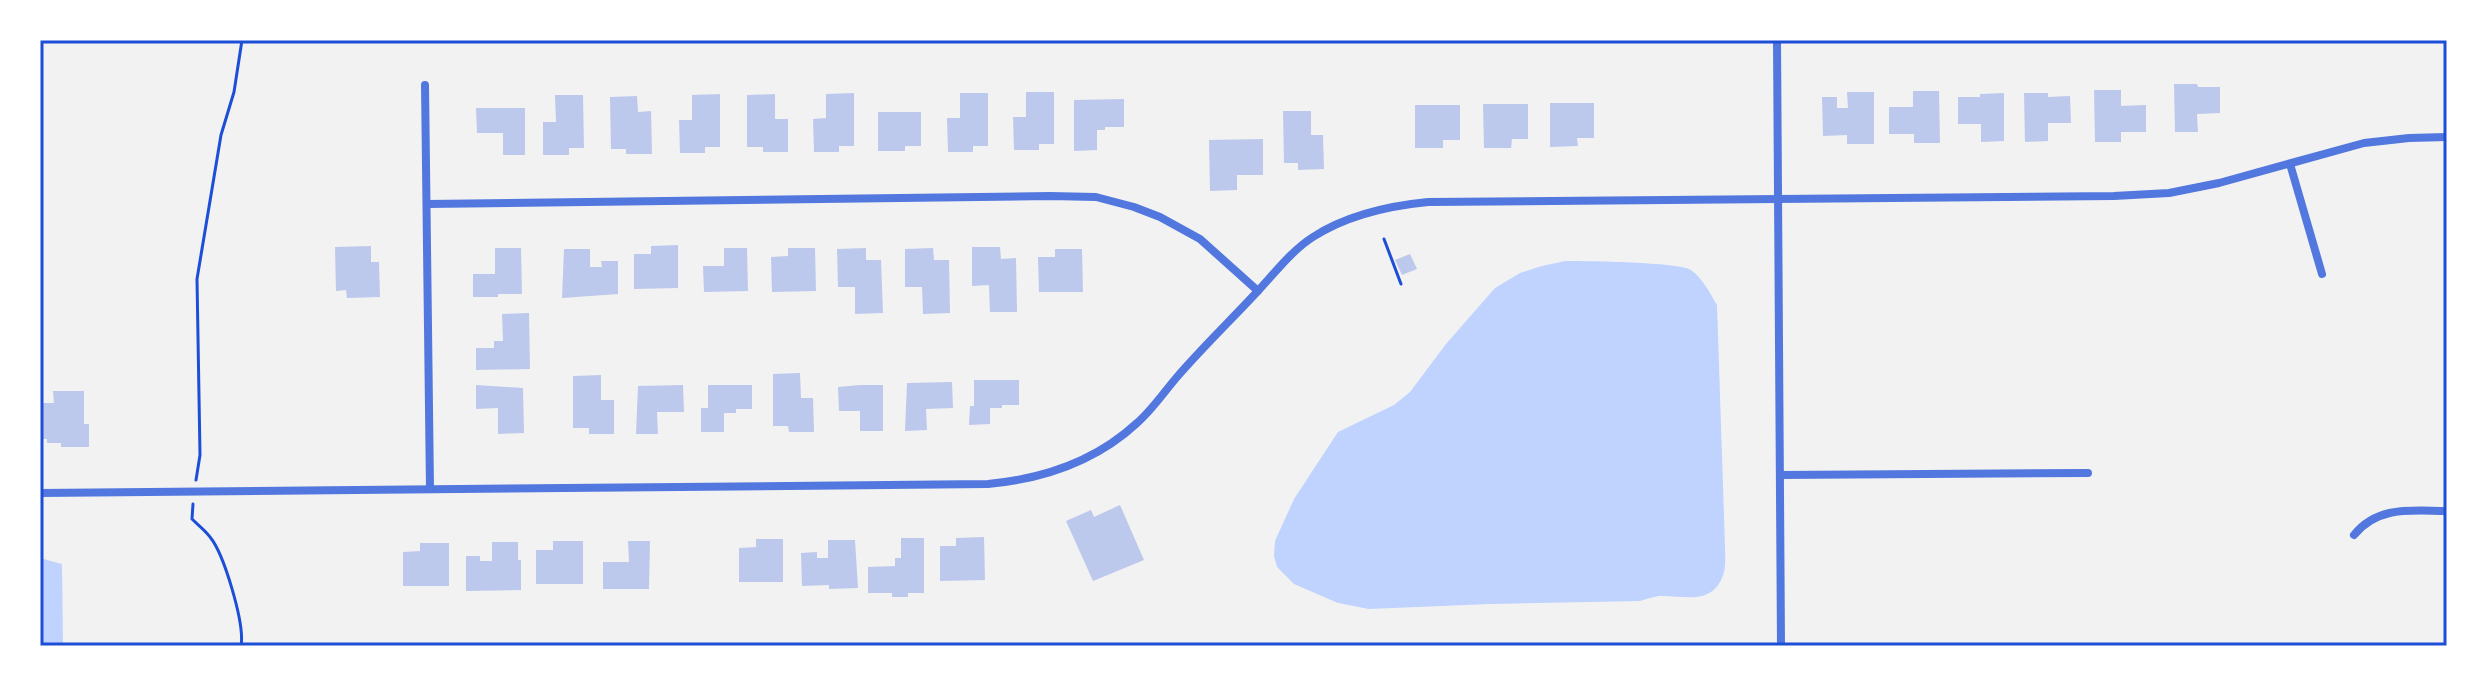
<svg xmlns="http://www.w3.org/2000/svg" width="2487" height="686" viewBox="0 0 2487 686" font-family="Barlow,sans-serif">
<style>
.water{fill:#bfd3fe}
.building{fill:#bdc9ec}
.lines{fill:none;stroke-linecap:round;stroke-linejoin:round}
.path{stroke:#1d4ed8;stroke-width:3}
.minor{stroke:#5277de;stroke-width:8}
.neatline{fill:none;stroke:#1d4ed8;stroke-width:3}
</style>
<rect width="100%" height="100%" fill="#f2f2f2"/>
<g class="water">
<path d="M1565,261C1585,261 1679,262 1691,270C1703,279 1710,293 1717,305L1725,546C1725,554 1726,564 1724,572C1714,607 1685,595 1659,596C1652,597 1646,599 1640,601L1490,604L1369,609L1338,603L1294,584L1277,567L1274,556L1275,541L1294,499L1338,432L1394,405L1410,392L1446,344L1495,288L1520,273L1542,266Z"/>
<polygon points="40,558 62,564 63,646 40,646"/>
</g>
<g class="building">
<polygon points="2174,84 2197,84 2198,87 2220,87 2220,113 2197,114 2198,132 2175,132"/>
<polygon points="2094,90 2121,90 2121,106 2146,105 2146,132 2121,132 2121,142 2095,142"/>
<polygon points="1913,91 1939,91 1940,143 1914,143 1914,134 1889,134 1889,107 1913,107"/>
<polygon points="1026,92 1054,92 1054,144 1039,144 1039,150 1014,150 1013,117 1026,117"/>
<polygon points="1847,92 1874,92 1874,144 1847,144 1847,135 1823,136 1822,97 1837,97 1837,108 1848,108"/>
<polygon points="854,93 854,146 839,146 839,152 814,152 813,119 826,118 826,94"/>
<polygon points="960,93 988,93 988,146 973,146 973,152 948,152 947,118 960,118"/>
<polygon points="2004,93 2004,141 1981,142 1981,124 1958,124 1958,97 1980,97 1980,94"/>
<polygon points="2024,93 2048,93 2048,97 2070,96 2071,123 2048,123 2048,141 2025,142"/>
<polygon points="720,94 720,147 705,147 705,153 680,153 679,120 692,120 692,95"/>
<polygon points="775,94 775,119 788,119 788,152 763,152 763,147 747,147 747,95"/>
<polygon points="555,95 583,95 584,148 569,148 569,155 543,155 543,122 556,122"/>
<polygon points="637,96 638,112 651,111 652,154 626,154 626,149 611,149 610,97"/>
<polygon points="1124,99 1124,127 1105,127 1105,130 1097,130 1097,150 1074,151 1074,100"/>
<polygon points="1550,103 1594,103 1594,138 1577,138 1578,146 1550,147"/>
<polygon points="1483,104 1528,104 1528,139 1512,139 1511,148 1484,148"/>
<polygon points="1415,105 1460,105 1460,140 1443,140 1443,148 1415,148"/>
<polygon points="476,108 525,108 525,155 503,155 503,133 477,133"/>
<polygon points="1283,111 1311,111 1311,135 1323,135 1324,169 1298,170 1298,163 1284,163"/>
<polygon points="878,112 921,112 921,146 905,146 905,151 878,151"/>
<polygon points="1263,139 1263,175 1237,175 1237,190 1210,191 1209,140"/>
<polygon points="678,245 678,288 634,289 634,254 651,254 651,246"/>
<polygon points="371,246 371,262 379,262 380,297 347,298 346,290 336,291 335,247"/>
<polygon points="972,247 1000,247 1001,259 1016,258 1017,312 990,312 989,285 972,286"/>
<polygon points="495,248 521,248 522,294 498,294 498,297 473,297 473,274 495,274"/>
<polygon points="724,248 747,248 748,291 704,292 703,266 724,266"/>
<polygon points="788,248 815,248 816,291 772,292 771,257 788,256"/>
<polygon points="866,248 866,260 881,260 883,313 855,314 855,287 838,287 837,249"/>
<polygon points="933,248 934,260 949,260 950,313 923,314 922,287 905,287 905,249"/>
<polygon points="564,249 590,249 590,267 602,267 601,261 618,261 618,294 562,298"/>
<polygon points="1055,249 1082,249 1083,292 1039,292 1038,257 1055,257"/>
<polygon points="1410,254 1417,269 1402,275 1395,260"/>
<polygon points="529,313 530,369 476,370 476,348 494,348 494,341 503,341 502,314"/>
<polygon points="800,373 801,398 813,398 814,432 789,432 788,426 773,426 773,374"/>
<polygon points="601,375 601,400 614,400 614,434 589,434 589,428 573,428 573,376"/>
<polygon points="974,380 1019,380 1019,405 1002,405 1002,408 990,408 990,424 969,425 970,406 974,406"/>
<polygon points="952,382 953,408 926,409 927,430 905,431 907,383"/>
<polygon points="476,385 523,388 524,433 498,434 498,408 476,409"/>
<polygon points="683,385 684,412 657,412 658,434 636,434 638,386"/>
<polygon points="708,385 752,385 752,409 736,409 736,413 724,413 724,432 701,432 701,408 708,408"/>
<polygon points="860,385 883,385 883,431 860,431 860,411 839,411 838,387"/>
<polygon points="53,391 84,391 84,424 89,424 89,447 61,447 61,443 47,443 47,439 40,439 40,403 54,403"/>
<polygon points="1120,505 1144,560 1093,581 1066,521 1091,510 1094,517"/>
<polygon points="984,537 985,580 940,581 940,546 956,546 956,538"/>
<polygon points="901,538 924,538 924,593 908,593 908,597 892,597 892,593 868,593 868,567 895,566 895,558 901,558"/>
<polygon points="756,539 783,539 783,582 739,582 739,548 756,547"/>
<polygon points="828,540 855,540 858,588 829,589 829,585 802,586 801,553 817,552 817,558 828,558"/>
<polygon points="553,541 583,541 583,584 536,584 536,550 553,550"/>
<polygon points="628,541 650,541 649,589 603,589 603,562 629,562"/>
<polygon points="492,542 518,542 518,560 521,560 521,590 466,591 466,556 480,556 480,561 492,561"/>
<polygon points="420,543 449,543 449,586 403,586 403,552 420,551"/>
</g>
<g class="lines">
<g class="path">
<polyline points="1384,239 1401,284"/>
<polyline points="196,480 200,455 197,279 221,135 234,92 242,40"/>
<path d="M193,504L192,519C198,525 205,530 210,537C224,554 245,624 241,646"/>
</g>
<g class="minor">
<polyline points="1777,40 1781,646"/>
<polyline points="425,85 430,489"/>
<polyline points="2290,164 2322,274"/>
<polyline points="427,204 1050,196 1096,197 1134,207 1160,217 1200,239 1258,291"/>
<polyline points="1780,475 2088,473"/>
<path d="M40,493L988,484C1042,479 1096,461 1137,423C1152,410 1164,392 1177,377C1202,348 1230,321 1256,293C1274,274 1291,251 1313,237C1347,215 1387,206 1428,202L2114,196L2169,193L2219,183L2364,143L2409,138L2447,137"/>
<path d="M2354,535C2378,505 2412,511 2447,511"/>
</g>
</g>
<rect width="2487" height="686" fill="none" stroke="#ffffff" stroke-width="84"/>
<rect x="42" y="42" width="2403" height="602" class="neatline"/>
</svg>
